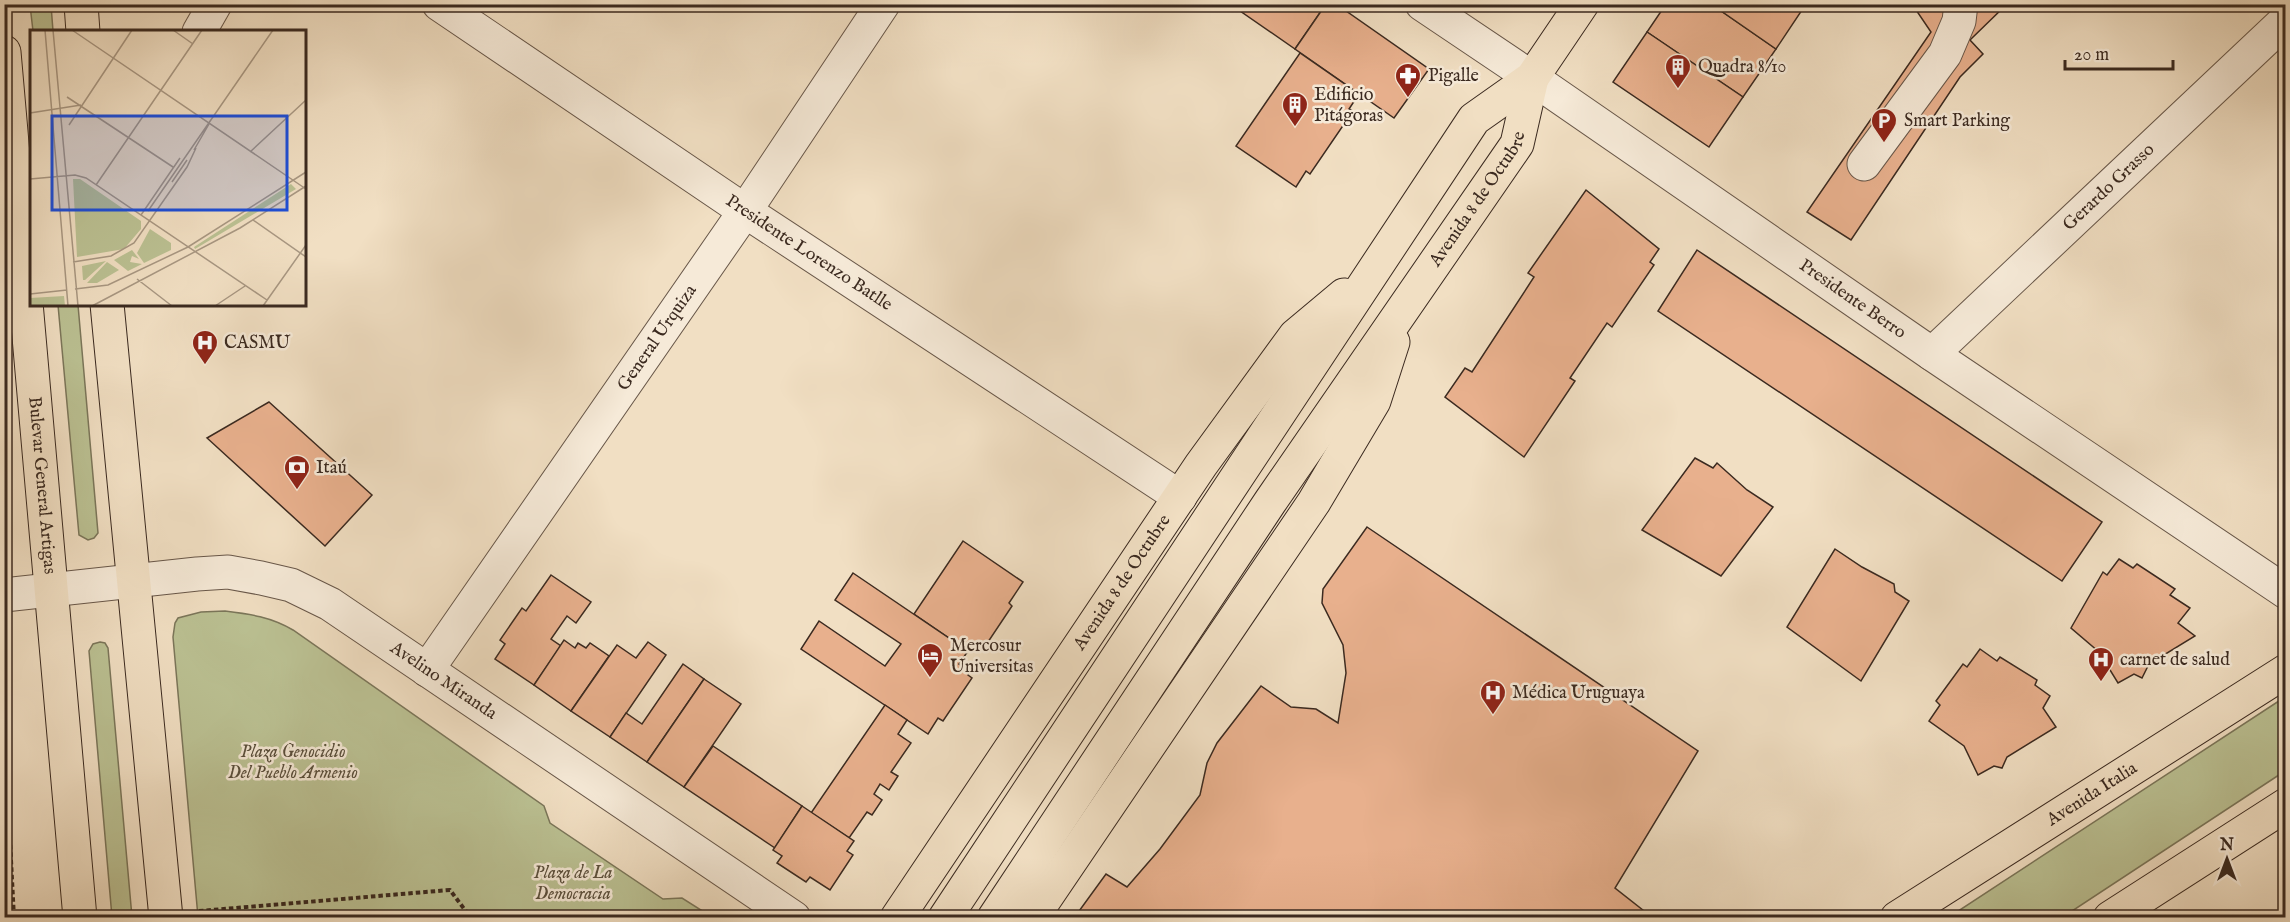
<svg xmlns="http://www.w3.org/2000/svg" width="2290" height="922" viewBox="0 0 2290 922" font-family="'IM FELL English',serif">
<style>
.green{fill:#bbc193;stroke:#7b765a;stroke-width:1.5}
.building{fill:#e8b08d;stroke:#3b2a20;stroke-width:1.5}
.lines{fill:none;stroke-linecap:round;stroke-linejoin:round}
.minor-casing{stroke:#685749;stroke-width:35}
.major-casing{stroke:#3b2a20;stroke-width:35}
.path{stroke:#3b2a20;stroke-width:4;stroke-dasharray:4.5 3;stroke-linecap:butt}
.minor{stroke:#f6ead8;stroke-width:33}
.major{stroke:#f1dfc3;stroke-width:33}
.labels{text-anchor:middle;dominant-baseline:central;stroke-width:5;stroke-linejoin:round;paint-order:stroke}
.poi-label{font-size:18px;fill:#3b2a20;stroke:#f6ead8;text-anchor:start}
.street-label{font-size:18px;fill:#3b2a20;stroke:#f6ead8}
.park-label{font-size:18px;font-style:italic;fill:#5b503d;stroke:#f6ead8}
.inset-road{fill:none;stroke:#a89782;stroke-width:1.5}
.view{fill:#1d4ed8;fill-opacity:0.15;stroke:#1d4ed8;stroke-width:3}
.inset-edge{fill:none;stroke:#3b2a20;stroke-width:3}
</style>
<rect width="100%" height="100%" fill="#f1dfc3"/>
<filter id="stains"><feTurbulence type="fractalNoise" baseFrequency=".00333" numOctaves="4"/><feColorMatrix values="0 0 0 0 .2 0 0 0 0 .09 0 0 0 0 .02 0 0 0 .5 -.17"/></filter>
<radialGradient id="worn" r=".72"><stop offset=".6" stop-color="#630" stop-opacity="0"/><stop offset="1" stop-color="#630" stop-opacity=".3"/></radialGradient>
<g class="green">
<polygon points="30,5 51,5 53,31 33,31"/>
<polygon points="58,305 78,305 98,533 94,538 88,540 79,535"/>
<path d="M225,611C250,614 271,617 293,630L544,806L550,823L663,899L682,898L712,917H198L173,637L175,623L178,618L201,612Z"/>
<polygon points="100,642 105,643 108,648 132,917 112,917 89,651 93,644"/>
<polygon points="2285,697 2285,771 2063,917 1949,917"/>
</g>
<g class="building">
<polygon points="1230,4 1326,4 1295,49"/>
<polygon points="1326,4 1336,4 1429,69 1394,118 1295,49"/>
<polygon points="1666,4 1711,4 1776,49 1743,97 1647,32"/>
<polygon points="1711,4 1806,4 1776,49"/>
<polygon points="1912,4 2007,4 1970,40 1983,54 1960,77 1851,240 1807,212 1931,32"/>
<polygon points="1647,32 1743,97 1709,147 1613,82"/>
<polygon points="1300,53 1359,94 1349,109 1353,111 1310,174 1306,171 1296,187 1236,146"/>
<polygon points="1586,190 1659,249 1650,262 1654,265 1612,327 1607,323 1570,378 1575,381 1524,457 1445,397 1465,368 1472,372 1534,277 1528,273"/>
<polygon points="1697,250 2102,522 2062,581 1658,311"/>
<polygon points="269,402 372,495 325,546 207,438"/>
<polygon points="1695,458 1713,468 1717,463 1747,490 1773,507 1721,576 1642,530"/>
<polygon points="1367,527 1698,751 1615,888 1653,918 1074,918 1106,874 1127,887 1160,849 1200,795 1207,763 1217,743 1261,686 1291,707 1316,709 1338,723 1346,673 1343,645 1322,603 1323,589"/>
<polygon points="963,541 1023,582 1009,603 1012,606 984,648 974,642 968,651 914,614"/>
<polygon points="1835,549 1862,567 1894,584 1895,592 1909,601 1861,681 1787,627"/>
<polygon points="2119,559 2133,568 2137,564 2175,589 2170,595 2190,608 2178,623 2195,636 2149,664 2142,678 2134,674 2118,683 2099,652 2071,628 2103,572 2107,575"/>
<polygon points="853,573 968,651 959,664 970,671 968,675 972,678 943,721 938,718 928,734 801,649 819,621 885,666 901,644 835,600"/>
<polygon points="551,575 591,602 576,623 567,616 551,639 561,646 534,685 495,659 505,644 500,640 522,608 526,611"/>
<polygon points="564,640 575,648 578,643 586,648 590,643 609,656 571,711 534,685"/>
<polygon points="648,642 666,655 610,737 571,711 617,645 636,658"/>
<polygon points="1980,649 1997,661 2000,657 2037,680 2035,685 2050,696 2043,708 2056,727 2007,757 2002,768 1994,766 1978,775 1964,746 1929,721 1940,705 1936,701 1963,664 1967,667"/>
<polygon points="683,664 704,679 647,762 610,737 626,713 642,724"/>
<polygon points="704,679 741,704 684,787 647,762"/>
<polygon points="885,705 907,720 898,734 911,743 891,772 898,776 889,790 880,784 874,794 882,800 872,815 867,812 849,838 811,813"/>
<polygon points="713,746 802,806 775,848 684,787"/>
<polygon points="802,806 854,841 847,851 853,855 830,890 810,877 806,882 777,863 782,856 773,850"/>
</g>
<g class="lines">
<defs>
<g id="minor">
<path id="s1" d="M439,4L745,211L1180,497"/>
<path id="s2" d="M1422,4L1532,78L1932,354L2286,592"/>
<polyline points="199,32 215,4"/>
<polyline points="1864,164 1945,54 1959,21 1961,4"/>
<path id="s3" d="M1932,354L2286,20"/>
<path id="s4" d="M4,595L197,574L228,572L261,578L291,585L330,604L794,918"/>
<path id="s5" d="M427,670L745,211L883,4"/>
</g>
<g id="major">
<polyline points="81,4 83,32"/>
<path id="s6" d="M4,52L80,918"/>
<polyline points="107,304 166,918"/>
<path id="s7" d="M897,918L1201,465L1295,336L1344,295"/>
<polyline points="945,918 1474,119 1532,78 1582,4"/>
<path id="s8" d="M994,918L1270,502L1517,144L1532,78"/>
<polyline points="1032,918 1314,502 1374,401 1393,342"/>
<path id="s9" d="M1897,918L2286,671"/>
<polyline points="2110,918 2286,805"/>
</g>
</defs>
<use href="#minor" class="minor-casing"/>
<use href="#major" class="major-casing"/>
<g class="path">
<polyline points="4,725 14,918"/>
<polyline points="199,911 450,890 471,918"/>
</g>
<use href="#minor" class="minor"/>
<use href="#major" class="major"/>
</g>
<defs>
<symbol id="building-pin" viewBox="-11 -11 22 30"><path d="M0 17L-7.5 6A9.5 9.5 0 1 1 7.5 6Z" fill="#8f2418" stroke="#f6ead8"/><path d="M-4-6H4V6H1V3H-1V6H-4ZM-2.5-4.3h1.7v1.8h-1.7ZM.8-4.3h1.7v1.8H.8ZM-2.5-1h1.7V.8h-1.7ZM.8-1h1.7V.8H.8Z" fill="#fff"/></symbol>
<symbol id="pharmacy-pin" viewBox="-11 -11 22 30"><path d="M0 17L-7.5 6A9.5 9.5 0 1 1 7.5 6Z" fill="#8f2418" stroke="#f6ead8"/><path d="M-2-6h4v4h4v4h-4v4h-4v-4h-4v-4h4Z" fill="#fff"/></symbol>
<symbol id="parking-pin" viewBox="-11 -11 22 30"><path d="M0 17L-7.5 6A9.5 9.5 0 1 1 7.5 6Z" fill="#8f2418" stroke="#f6ead8"/><path d="M-3.5-5.5H1a3.5 3.5 0 0 1 0 7H-1V5.5H-3.5ZM-1-3.4V-.6H.8a1.4 1.4 0 0 0 0-2.8Z" fill="#fff"/></symbol>
<symbol id="hospital-pin" viewBox="-11 -11 22 30"><path d="M0 17L-7.5 6A9.5 9.5 0 1 1 7.5 6Z" fill="#8f2418" stroke="#f6ead8"/><path d="M-5-5h3v3.5h4V-5h3V5h-3V1.5h-4V5h-3Z" fill="#fff"/></symbol>
<symbol id="bank-pin" viewBox="-11 -11 22 30"><path d="M0 17L-7.5 6A9.5 9.5 0 1 1 7.5 6Z" fill="#8f2418" stroke="#f6ead8"/><path d="M-6-4H6V4H-6ZM0-2.3a2.3 2.3 0 1 0 0 4.6a2.3 2.3 0 1 0 0-4.6Z" fill="#fff"/></symbol>
<symbol id="hotel-pin" viewBox="-11 -11 22 30"><path d="M0 17L-7.5 6A9.5 9.5 0 1 1 7.5 6Z" fill="#8f2418" stroke="#f6ead8"/><path d="M-6-4.5h1.5V1H6V5H4.5V3h-9V5H-6ZM-4 0a1.8 1.8 0 1 1 3.6 0ZM.5 0V-2.5h3Q6-2.5 6 0Z" fill="#fff"/></symbol>
</defs>
<g fill-rule="evenodd">
<use href="#building-pin" x="1663" y="52" width="30" height="40"/>
<use href="#pharmacy-pin" x="1393" y="61" width="30" height="40"/>
<use href="#building-pin" x="1280" y="90" width="30" height="40"/>
<use href="#parking-pin" x="1869" y="106" width="30" height="40"/>
<use href="#hospital-pin" x="190" y="328" width="30" height="40"/>
<use href="#bank-pin" x="282" y="453" width="30" height="40"/>
<use href="#hotel-pin" x="915" y="641" width="30" height="40"/>
<use href="#hospital-pin" x="2086" y="645" width="30" height="40"/>
<use href="#hospital-pin" x="1478" y="678" width="30" height="40"/>
</g>
<g class="labels">
<g class="poi-label">
<text x="1698" y="67">Quadra 8/10</text>
<text x="1428" y="76">Pigalle</text>
<text x="1314" y="95">Edificio<tspan x="1314" dy="21">Pitágoras</tspan></text>
<text x="1904" y="121">Smart Parking</text>
<text x="224" y="343">CASMU</text>
<text x="316" y="468">Itaú</text>
<text x="950" y="646">Mercosur<tspan x="950" dy="21">Universitas</tspan></text>
<text x="2120" y="660">carnet de salud</text>
<text x="1512" y="693">Médica Uruguaya</text>
</g>
<g class="street-label">
<text stroke="none"><textPath href="#s3" startOffset="243">Gerardo Grasso</textPath></text>
<text stroke="none"><textPath href="#s8" startOffset="867">Avenida 8 de Octubre</textPath></text>
<text stroke="none"><textPath href="#s1" startOffset="446">Presidente Lorenzo Batlle</textPath></text>
<text stroke="none"><textPath href="#s2" startOffset="522">Presidente Berro</textPath></text>
<text stroke="none"><textPath href="#s5" startOffset="404">General Urquiza</textPath></text>
<text stroke="none"><textPath href="#s6" startOffset="435">Bulevar General Artigas</textPath></text>
<text stroke="none"><textPath href="#s7" startOffset="404">Avenida 8 de Octubre</textPath></text>
<text stroke="none"><textPath href="#s4" startOffset="470">Avelino Miranda</textPath></text>
<text stroke="none"><textPath href="#s9" startOffset="231">Avenida Italia</textPath></text>
</g>
<g class="park-label">
<text x="293" y="752">Plaza Genocidio<tspan x="293" dy="21">Del Pueblo Armenio</tspan></text>
<text x="573" y="873">Plaza de La<tspan x="573" dy="21">Democracia</tspan></text>
</g>
</g>
<g transform="translate(30 30)">
<rect width="276" height="276" fill="#f1dfc3"/>
<path d="M43,149H50L111,191V199L94,219L47,227ZM261,154L266,159L165,219L164,217ZM120,199L141,213V220L114,233L107,223ZM102,220L109,229L102,226L100,232L112,234L98,241L84,230ZM76,231L55,250H53L52,236ZM77,232L89,240L67,253H57ZM34,266L35,276H0V268Z" fill="#bbc193"/>
<path class="inset-road" d="M15,0L38,276M23,0L48,276M42,0L276,159M143,0L163,14M37,67L143,137M0,83L51,75M39,95L102,0M164,120L179,94M220,122L276,70M0,149L45,145L56,148L237,270M142,152L157,130M66,155L172,0M118,181L243,0M111,185L150,128M223,190L276,227M43,232L81,226L104,213L157,137L166,118M107,249L142,276M45,259L78,255L158,217L276,142M0,264L37,260M62,276L210,198L276,156M185,276L215,256M233,276L276,215"/>
<path class="view" d="M22,86H257V180H22Z"/>
<rect width="276" height="276" class="inset-edge"/>
</g>
<rect width="2290" height="922" fill="none" stroke="#f1dfc3" stroke-width="24"/>
<rect x="6" y="6" width="2278" height="910" fill="none" stroke="#3b2a20" stroke-width="3"/>
<rect x="12" y="12" width="2266" height="898" fill="none" stroke="#3b2a20" stroke-width="1.5"/>
<g transform="translate(2227 859)" stroke="#f6ead8" stroke-width="4.5" paint-order="stroke">
<path d="M0-4.5L10 22L0 15L-10 22Z" fill="#3b2a20"/>
<text y="-9" font-size="16" font-weight="bold" text-anchor="middle" fill="#3b2a20">N</text>
</g>
<path d="M2065 60v9h108v-9" fill="none" stroke="#3b2a20" stroke-width="3"/>
<text x="2074" y="60" font-size="18" fill="#3b2a20" stroke="#f6ead8" stroke-width="4.5" paint-order="stroke">20 m</text>
<rect width="100%" height="100%" filter="url(#stains)"/>
<rect width="100%" height="100%" fill="url(#worn)"/>
</svg>
